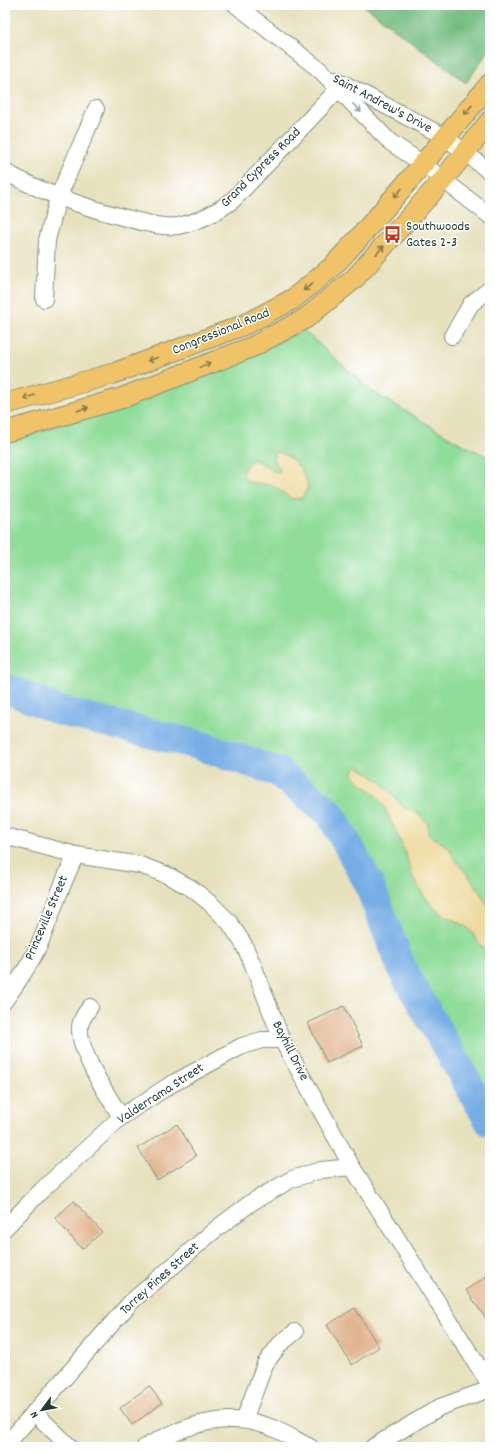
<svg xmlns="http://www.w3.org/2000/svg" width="495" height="1452" viewBox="0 0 495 1452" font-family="Dekko,sans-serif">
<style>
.green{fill:#90dc99;stroke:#588c66}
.forest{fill:#74bc81;stroke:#4a7c5a}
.sand{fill:#eeda9e;stroke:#868c69}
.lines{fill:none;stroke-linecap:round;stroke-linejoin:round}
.river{stroke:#77ade5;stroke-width:30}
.building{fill:#e1b48e}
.minor-casing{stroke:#838f79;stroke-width:18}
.major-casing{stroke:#838f79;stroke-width:22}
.minor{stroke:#fff;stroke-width:16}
.major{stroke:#f0c369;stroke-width:20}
.oneway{stroke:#8f9e9a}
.oneway2{stroke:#7d794c}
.labels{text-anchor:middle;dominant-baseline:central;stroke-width:3;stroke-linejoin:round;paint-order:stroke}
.street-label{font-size:14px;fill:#1f3d34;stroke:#fff}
.poi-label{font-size:14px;fill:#1f3d34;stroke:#fff;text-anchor:start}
</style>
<rect width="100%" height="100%" fill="#fff"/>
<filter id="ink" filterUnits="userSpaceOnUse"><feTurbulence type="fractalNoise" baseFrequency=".025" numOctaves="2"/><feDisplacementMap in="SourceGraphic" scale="8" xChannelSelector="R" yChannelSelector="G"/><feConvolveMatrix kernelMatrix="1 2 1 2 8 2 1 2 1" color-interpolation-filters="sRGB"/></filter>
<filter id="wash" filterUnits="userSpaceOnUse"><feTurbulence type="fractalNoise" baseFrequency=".012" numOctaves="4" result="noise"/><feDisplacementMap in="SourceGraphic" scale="16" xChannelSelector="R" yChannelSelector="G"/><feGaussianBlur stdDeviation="0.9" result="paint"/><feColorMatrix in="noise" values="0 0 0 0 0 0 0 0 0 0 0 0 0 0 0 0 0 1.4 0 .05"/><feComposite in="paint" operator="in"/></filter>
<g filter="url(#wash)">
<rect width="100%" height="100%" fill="#e7e1be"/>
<polygon class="green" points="304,331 373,392 456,441 490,458 490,1122 403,971 368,882 330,813 278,772 202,746 60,711 5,688 5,442 77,420"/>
<polygon class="forest" points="363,5 490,5 490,49 466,83"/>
<g class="sand">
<path d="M278,452C294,456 305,472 308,487L302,498L292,499C285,495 279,488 271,485C264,483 251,484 246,480C239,473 247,462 254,460C265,462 271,472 279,473L280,469L273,459L275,453Z"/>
<polygon points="357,766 381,782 403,807 419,814 428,824 428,834 449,848 455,860 469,876 490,908 490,958 471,931 464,925 445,916 435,909 423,894 413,878 405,852 384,806 374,793 360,783 352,773"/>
</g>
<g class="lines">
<polyline class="river" points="5,688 60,711 202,746 278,772 330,813 368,882 403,971 490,1122"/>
</g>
<g id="blocks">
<g class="building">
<polygon points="344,1006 363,1046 327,1063 308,1023"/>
<polygon points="177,1124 196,1156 157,1180 138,1148"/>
<polygon points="74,1201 102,1232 82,1249 55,1218"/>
<polygon points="490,1274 490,1324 466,1290"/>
<polygon points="355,1308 379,1347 352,1365 327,1325"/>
<polygon points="149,1386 162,1403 132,1425 120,1408"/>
</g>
</g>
</g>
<g filter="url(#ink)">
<use href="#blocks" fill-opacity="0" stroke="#838f79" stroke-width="1"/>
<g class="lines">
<defs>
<g id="minor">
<polyline points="236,5 320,70 390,142 423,164 490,216"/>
<polyline points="335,79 445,137 490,172"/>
<path d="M5,172C45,194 86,208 130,219C144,223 163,228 178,226C198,222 216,213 233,200L344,83"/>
<polyline points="44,299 47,240 58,198 96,109"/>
<polyline points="452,336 471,304 490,289"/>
<polyline points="5,836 76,855 140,865 167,875 191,888 210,903 229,922 243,943 253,965 282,1040 352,1167 490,1385"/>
<path d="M5,1000C18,982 31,963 40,943C52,914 61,884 76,855"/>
<path d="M90,1007C87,1011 83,1017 81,1022C73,1045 109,1097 121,1117"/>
<polyline points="5,1228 42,1190 121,1117 170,1085 242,1046 262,1040 282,1040"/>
<polyline points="34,1412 70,1447"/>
<polyline points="244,1420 265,1364 280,1344 295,1332"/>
<polyline points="5,1446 131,1302 216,1229 252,1202 292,1179 321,1170 352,1167"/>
<path d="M145,1447C186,1424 232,1409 277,1430C289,1435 299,1442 310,1447"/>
<polyline points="373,1447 440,1407 490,1389"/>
</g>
<g id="major">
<polyline points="5,404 112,374 244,325 293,299 331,268 359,238 423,164 490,84"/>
<polyline points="5,432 122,398 254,346 306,318 354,279 443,180 490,121"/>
</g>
</defs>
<use href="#minor" class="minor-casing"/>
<use href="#major" class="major-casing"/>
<use href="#minor" class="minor"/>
<use href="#major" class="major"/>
</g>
<defs><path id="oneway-shaft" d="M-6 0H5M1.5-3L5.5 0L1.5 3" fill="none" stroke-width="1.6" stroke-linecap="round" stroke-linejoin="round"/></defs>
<use class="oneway" href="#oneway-shaft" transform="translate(357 108) rotate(45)"/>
<g class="oneway2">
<use href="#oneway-shaft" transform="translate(468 110) rotate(130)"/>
<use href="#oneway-shaft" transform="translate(398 193) rotate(131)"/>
<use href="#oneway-shaft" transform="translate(380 250) rotate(-48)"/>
<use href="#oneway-shaft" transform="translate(308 287) rotate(142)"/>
<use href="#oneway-shaft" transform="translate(153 359) rotate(160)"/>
<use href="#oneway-shaft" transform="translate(205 365) rotate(-21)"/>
<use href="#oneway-shaft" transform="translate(29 397) rotate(164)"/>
<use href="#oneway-shaft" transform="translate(83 409) rotate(-16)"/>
</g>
</g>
<defs>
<symbol id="bus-bare" viewBox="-9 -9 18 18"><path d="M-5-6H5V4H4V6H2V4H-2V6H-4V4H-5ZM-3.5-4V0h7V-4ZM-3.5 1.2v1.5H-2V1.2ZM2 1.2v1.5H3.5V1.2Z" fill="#c8321e" stroke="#fff" stroke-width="2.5" paint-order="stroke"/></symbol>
</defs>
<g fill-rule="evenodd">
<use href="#bus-bare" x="380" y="222" width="25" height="25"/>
</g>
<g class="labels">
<g class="street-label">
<text transform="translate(382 104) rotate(28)">Saint Andrew's Drive</text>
<text transform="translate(261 168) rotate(-45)">Grand Cypress Road</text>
<text transform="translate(221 332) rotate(-22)">Congressional Road</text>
<text transform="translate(47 918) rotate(-67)">Princeville Street</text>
<text transform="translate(290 1051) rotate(63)">Bayhill Drive</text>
<text transform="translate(161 1094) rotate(-33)">Valderrama Street</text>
<text transform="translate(160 1279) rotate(-42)">Torrey Pines Street</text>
</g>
<g class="poi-label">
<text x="406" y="227">Southwoods<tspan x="406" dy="16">Gates 2-3</tspan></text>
</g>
</g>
<rect width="495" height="1452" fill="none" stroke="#fff" stroke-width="20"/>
<g transform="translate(42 1410) rotate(238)" stroke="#ffffff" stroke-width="3" paint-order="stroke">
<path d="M0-3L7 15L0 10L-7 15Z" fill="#1f3d34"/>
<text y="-6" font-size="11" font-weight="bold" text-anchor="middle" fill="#1f3d34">N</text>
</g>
</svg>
